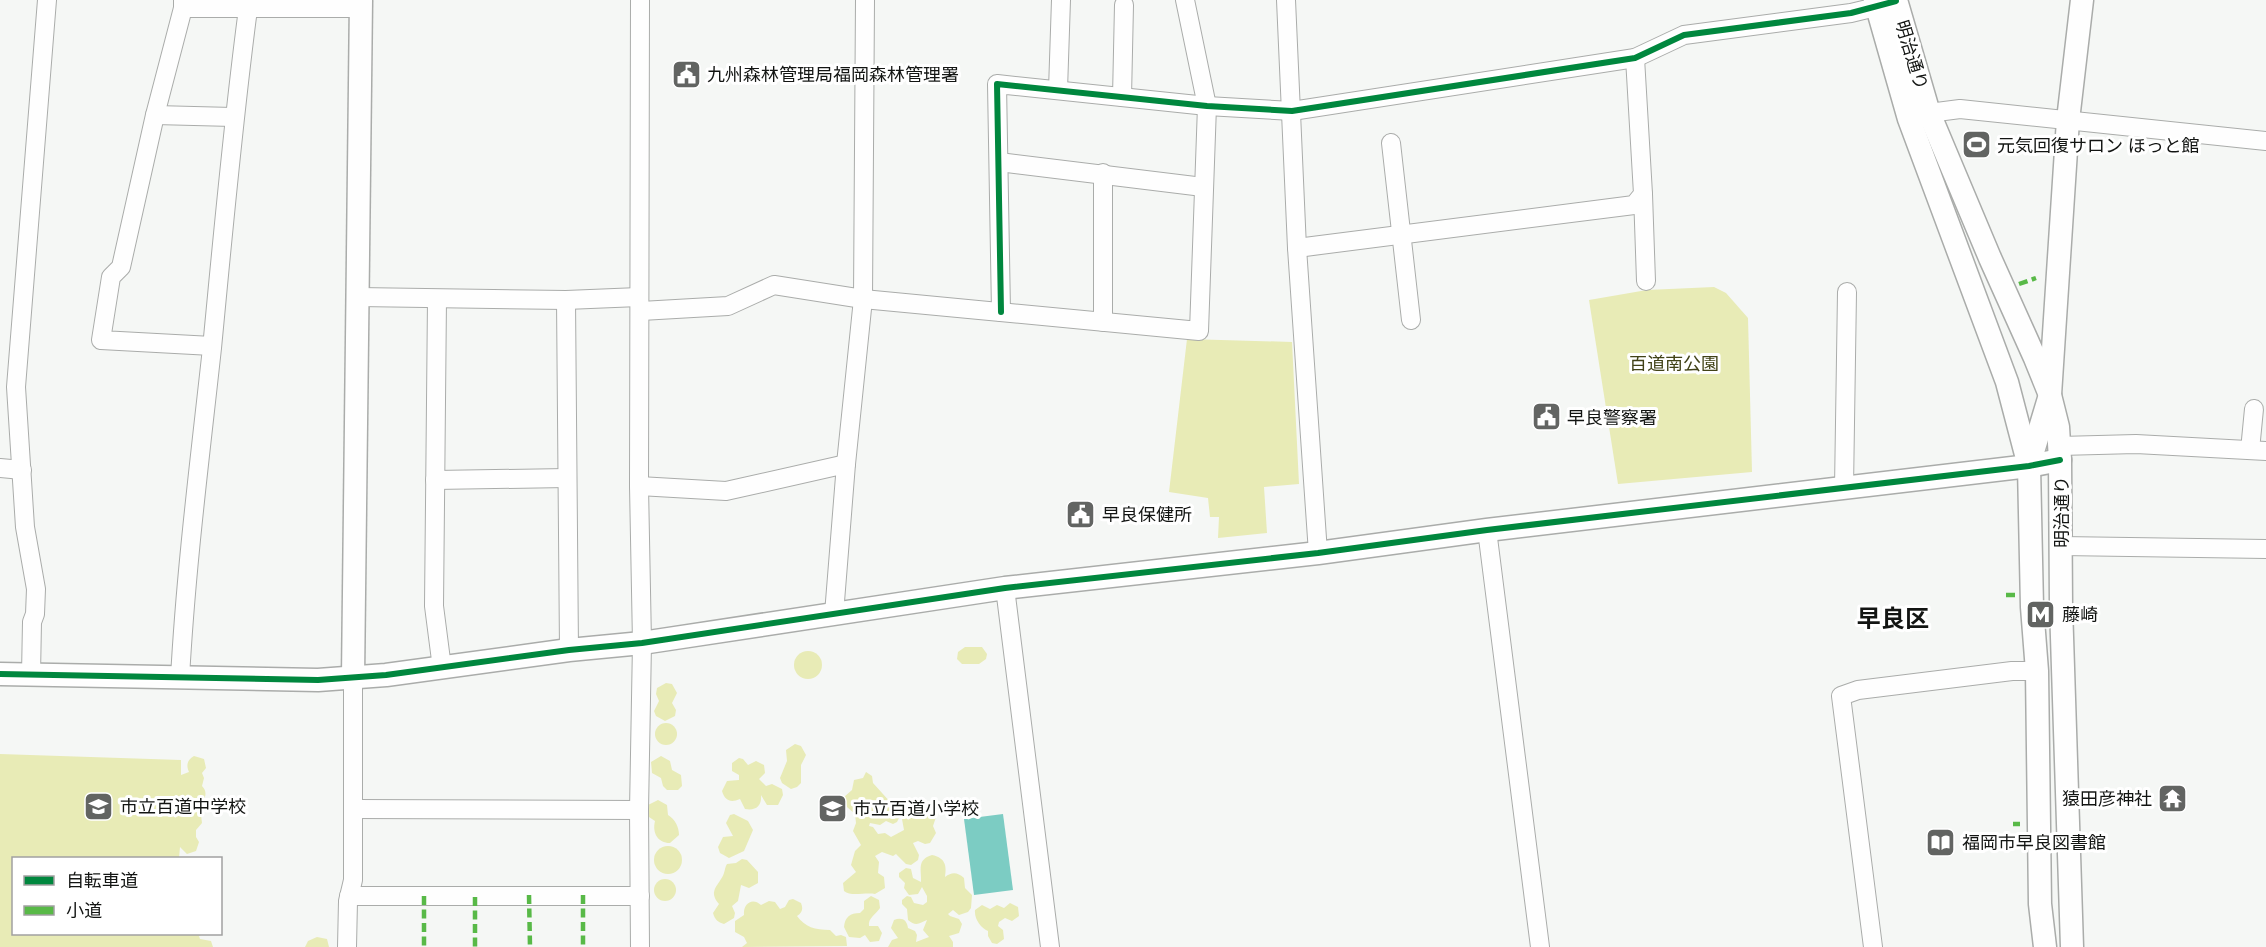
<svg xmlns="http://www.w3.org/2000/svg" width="2266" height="947" viewBox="0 0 2266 947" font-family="'Space Grotesk','Noto Sans JP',sans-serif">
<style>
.green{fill:#e8ebb6}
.water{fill:#7cccc3}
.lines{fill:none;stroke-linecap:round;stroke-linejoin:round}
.minor-casing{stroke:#aaacaa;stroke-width:20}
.tertiary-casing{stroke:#aaacaa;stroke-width:25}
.minor{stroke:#fefefe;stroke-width:18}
.tertiary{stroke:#fefefe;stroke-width:22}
.quiet{stroke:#58b947;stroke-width:4.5;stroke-dasharray:9 4.5;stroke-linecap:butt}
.cycleway-casing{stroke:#fff;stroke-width:10}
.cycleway{stroke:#00873e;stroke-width:6}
.labels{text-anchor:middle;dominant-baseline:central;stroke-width:6;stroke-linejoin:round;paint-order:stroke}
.street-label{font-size:18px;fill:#131513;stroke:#fff}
.poi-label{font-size:18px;fill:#131513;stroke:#fff;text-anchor:start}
.park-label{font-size:18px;fill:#414217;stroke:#fff}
.district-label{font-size:24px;font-weight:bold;fill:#131513;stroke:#fff}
</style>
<rect width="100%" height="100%" fill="#f5f7f5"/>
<g class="green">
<polygon points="1714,287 1726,293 1748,318 1752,472 1618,484 1589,300 1647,290"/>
<polygon points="1187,339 1292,342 1299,484 1264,487 1267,533 1218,538 1219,517 1210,517 1208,498 1169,492"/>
<polygon points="965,647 982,647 987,654 986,659 979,664 962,664 957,659 958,652"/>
<circle cx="808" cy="665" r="14"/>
<polygon points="666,683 672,684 677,693 672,703 676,710 675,716 665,721 656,716 654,711 659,701 656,694 657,688"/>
<circle cx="666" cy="734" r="11"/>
<polygon points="795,744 801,746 806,755 801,765 801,783 797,787 791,789 782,783 780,778 787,761 786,750"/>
<path d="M0,754L181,760V775L189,772C186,765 187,760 194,756L204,759L206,768L202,773L204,778L202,786C207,791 206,796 203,801L204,810L201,815L202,823L196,830V837L199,842L196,851L187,854L180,847L179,858H14V934H204L199,936L200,939L211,941L213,947H0Z"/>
<polygon points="661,756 670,761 672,770 681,775 682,786 678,790 667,790 663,786 661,778 652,773 651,762"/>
<path d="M739,758L743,759L748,765L756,761L764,765L765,773L759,779L766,786L772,784L782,789L783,795L778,805H767L761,795C762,806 756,811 745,809L740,799C731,803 725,801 722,791L727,781L739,780V775L732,771V763Z"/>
<path d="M866,772L872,776L873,783L901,814L897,822L893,824L886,821L880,825L870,823L869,826L873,827L878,834L885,833L891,837L904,830L902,819L910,813L918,814L924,809L929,810L936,817L933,826L936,833L930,843L925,844L918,841L913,843L919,855L918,860L911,865L906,864L896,854L893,856L882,852L875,856L879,862L878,873L884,877L885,888L875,894C865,892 851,897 844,891L843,883L856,872L851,865L855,851L861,845L853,831L856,823L855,814L847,807L844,797L852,790L854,780L863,778Z"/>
<path d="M658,800L667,805L668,815C675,819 679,827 679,835L670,843C658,843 652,833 655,821L649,817L648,805Z"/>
<polygon points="734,814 748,821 753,830 744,851 729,858 720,853 718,847 723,837 733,836 726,823 730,815"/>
<circle cx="668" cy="860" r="14"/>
<path d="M932,855C945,858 947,865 945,877C952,872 957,872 964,878L965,888L972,895L971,908L968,912L959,915L953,910L948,914L950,916L959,919L962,924L959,933L949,936L953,942V947H888L892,940L898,938L891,928L894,920C902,917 907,920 908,928L915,931L917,935L916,942L929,937L923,930L927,920C920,923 916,927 908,920L907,909L902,904V900L907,896L911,897L914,903L923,905L927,902V896L922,887L918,894L909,895L904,888L905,883L899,877V873L906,868L911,869L913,878L921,882C922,870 916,860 932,855Z"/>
<path d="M742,859L747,860L758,872V883L749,888L741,885L738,901L732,906L735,913L734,918L724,924C718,922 715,920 713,913L719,904C707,890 720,885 724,873C725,870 725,867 727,864L736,863Z"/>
<circle cx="665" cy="890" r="11"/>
<path d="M871,896L879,900L880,908C875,915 868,918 869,926H878L882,933L879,941L870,942L865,935L860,938L849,937L844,927C845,917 850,913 860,913L864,909V901Z"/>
<path d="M793,899L801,903C803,908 803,912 797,916C805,927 815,930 830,930L836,936L841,935L846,937L847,946L742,947L747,943L744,937L735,932V921L744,915C743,904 752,897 761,905L769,901L775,902L780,909L785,907L789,900Z"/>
<path d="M1010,903L1018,907L1019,916L1012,921L1005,918L999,922L998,926L1003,930L1004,939L997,944L992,943L988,936V931C981,928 974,919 975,910L982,905L990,909L997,905L1004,908Z"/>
<polygon points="317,937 327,939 329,947 305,947 308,941"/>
</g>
<polygon class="water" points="1003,814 1013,890 974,895 964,819"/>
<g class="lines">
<defs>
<g id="minor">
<polyline points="183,0 183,8 155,115 121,267 111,277 101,340 212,346"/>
<polyline points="640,0 639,486 642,643 639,810 640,947"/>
<polyline points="1286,0 1297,248 1318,553"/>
<polyline points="183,8 361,8"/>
<polyline points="1058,90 1061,0"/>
<polyline points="1122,97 1124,5"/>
<polyline points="1929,113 1960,109 2266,141"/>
<polyline points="155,115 233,117"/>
<polyline points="1391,143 1411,320"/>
<polyline points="999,162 1203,187"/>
<polyline points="1103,173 1103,322"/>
<polyline points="1643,194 1646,281"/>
<polyline points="1297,248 1634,205 1643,194 1635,58"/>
<polyline points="358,297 566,300 639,297"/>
<polyline points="437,299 434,606 442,668"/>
<polyline points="566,300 569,650"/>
<polyline points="641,311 728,306 774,285 863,299 1199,331 1207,106 1185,0"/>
<polyline points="1001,312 997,84 1207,106 1292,111 1635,58 1684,35 1851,13 1888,4"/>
<polyline points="2060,446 2136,444 2266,451"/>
<polyline points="2250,450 2254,409"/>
<polyline points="0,468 22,470"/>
<polyline points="435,480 567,478"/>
<polyline points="639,486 726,491 846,464"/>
<polyline points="1844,488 1847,292"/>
<polyline points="1487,530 1540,947"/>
<polyline points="2061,546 2266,549"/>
<polyline points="1005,588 1050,947"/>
<polyline points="834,614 846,464 863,299 865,0"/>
<polyline points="31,674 32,622 35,614 36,589 25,527 16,387 47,0"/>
<path d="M180,678C186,567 200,458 212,348C223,234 233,121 248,9L247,0"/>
<polyline points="354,809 639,810"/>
<polyline points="349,896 640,896"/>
<polyline points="347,947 348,901 353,880 353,678"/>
<polyline points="1873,947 1841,696 1858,690 2012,671 2037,671"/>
</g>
<g id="tertiary">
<polyline points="1875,0 1909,119 2007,382 2029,466 2032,607 2037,671 2040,904 2045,947"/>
<polyline points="1896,0 1929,113 1990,258 2035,358 2050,395 2058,427 2060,460 2061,606 2072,947"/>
<polyline points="2029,465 2050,395 2068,120 2082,0"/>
<polyline points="0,674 318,680 386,675 569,650 642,643 1005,588 1318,553 1487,530 2029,466 2060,460"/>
<polyline points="353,678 361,0"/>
</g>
</defs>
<use href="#minor" class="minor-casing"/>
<use href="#tertiary" class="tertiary-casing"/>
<use href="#minor" class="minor"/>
<use href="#tertiary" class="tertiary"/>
<g class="quiet">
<polyline points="2019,284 2036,278"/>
<polyline points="2006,595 2016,595"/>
<polyline points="2013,824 2020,824"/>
<polyline points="529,895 530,947"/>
<polyline points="583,895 583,947"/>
<polyline points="424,896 424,947"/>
<polyline points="475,897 475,947"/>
</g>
<defs>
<g id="cycleway">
<polyline points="1001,312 997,84 1207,106 1292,111 1635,58 1684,35 1851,13 1896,1"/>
<polyline points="0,674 318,680 386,675 569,650 642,643 1005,588 1318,553 1487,530 2029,466 2060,460"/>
</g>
</defs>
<use href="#cycleway" class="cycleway-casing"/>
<use href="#cycleway" class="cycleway"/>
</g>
<defs>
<symbol id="civic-square" viewBox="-11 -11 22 22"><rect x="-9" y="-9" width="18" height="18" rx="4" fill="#626462" stroke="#fff"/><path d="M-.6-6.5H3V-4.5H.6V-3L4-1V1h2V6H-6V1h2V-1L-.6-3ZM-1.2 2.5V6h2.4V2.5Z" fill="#fff"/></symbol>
<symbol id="stadium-square" viewBox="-11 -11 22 22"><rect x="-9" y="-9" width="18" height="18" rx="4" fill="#626462" stroke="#fff"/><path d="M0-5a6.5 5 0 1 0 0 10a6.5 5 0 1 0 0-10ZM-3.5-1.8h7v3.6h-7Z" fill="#fff"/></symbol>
<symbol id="metro-square" viewBox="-11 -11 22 22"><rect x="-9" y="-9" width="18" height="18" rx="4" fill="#626462" stroke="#fff"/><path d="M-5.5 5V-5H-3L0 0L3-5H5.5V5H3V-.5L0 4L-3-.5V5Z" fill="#fff"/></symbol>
<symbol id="temple-square" viewBox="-11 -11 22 22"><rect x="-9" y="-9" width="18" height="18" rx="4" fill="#626462" stroke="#fff"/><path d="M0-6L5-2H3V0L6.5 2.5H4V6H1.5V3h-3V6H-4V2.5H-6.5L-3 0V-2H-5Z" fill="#fff"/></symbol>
<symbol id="school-square" viewBox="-11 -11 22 22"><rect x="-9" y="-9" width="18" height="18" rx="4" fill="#626462" stroke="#fff"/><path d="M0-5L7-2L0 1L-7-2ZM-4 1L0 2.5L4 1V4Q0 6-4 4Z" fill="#fff"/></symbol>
<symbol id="library-square" viewBox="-11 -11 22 22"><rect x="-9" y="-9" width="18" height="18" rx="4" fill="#626462" stroke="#fff"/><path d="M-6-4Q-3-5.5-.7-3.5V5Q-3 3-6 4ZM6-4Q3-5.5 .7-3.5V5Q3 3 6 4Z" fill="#fff"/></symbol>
</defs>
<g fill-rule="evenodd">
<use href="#civic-square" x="670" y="58" width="33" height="33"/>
<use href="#stadium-square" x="1960" y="128" width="33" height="33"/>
<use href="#civic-square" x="1530" y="400" width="33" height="33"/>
<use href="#civic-square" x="1064" y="498" width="33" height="33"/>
<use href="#metro-square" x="2024" y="598" width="33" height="33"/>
<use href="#temple-square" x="2156" y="782" width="33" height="33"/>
<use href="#school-square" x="82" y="790" width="33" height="33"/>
<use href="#school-square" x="816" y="792" width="33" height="33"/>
<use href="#library-square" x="1924" y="826" width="33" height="33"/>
</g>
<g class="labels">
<g class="street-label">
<text transform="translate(1912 55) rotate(73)">明治通り</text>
<text transform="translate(2061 512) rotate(-90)">明治通り</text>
</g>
<g class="poi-label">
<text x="707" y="74">九州森林管理局福岡森林管理署</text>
<text x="1997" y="145">元気回復サロン ほっと館</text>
<text x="1567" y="417">早良警察署</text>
<text x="1102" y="514">早良保健所</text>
<text x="2062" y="614">藤崎</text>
<text x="2152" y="798" text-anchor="end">猿田彦神社</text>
<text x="120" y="806">市立百道中学校</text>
<text x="853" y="808">市立百道小学校</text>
<text x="1962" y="842">福岡市早良図書館</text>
</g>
<g class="park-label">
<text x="1674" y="363">百道南公園</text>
</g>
<g class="district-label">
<text x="1893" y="618">早良区</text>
</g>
</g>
<rect x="12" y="857" width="210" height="78" fill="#ffffff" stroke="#a1a1a1" stroke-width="1.5"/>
<rect x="24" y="876" width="30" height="9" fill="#00873e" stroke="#a1a1a1" stroke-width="1.5"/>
<text x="66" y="887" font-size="18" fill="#131513">自転車道</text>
<rect x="24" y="906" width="30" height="9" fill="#58b947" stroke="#a1a1a1" stroke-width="1.5"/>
<text x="66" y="917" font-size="18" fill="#131513">小道</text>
</svg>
